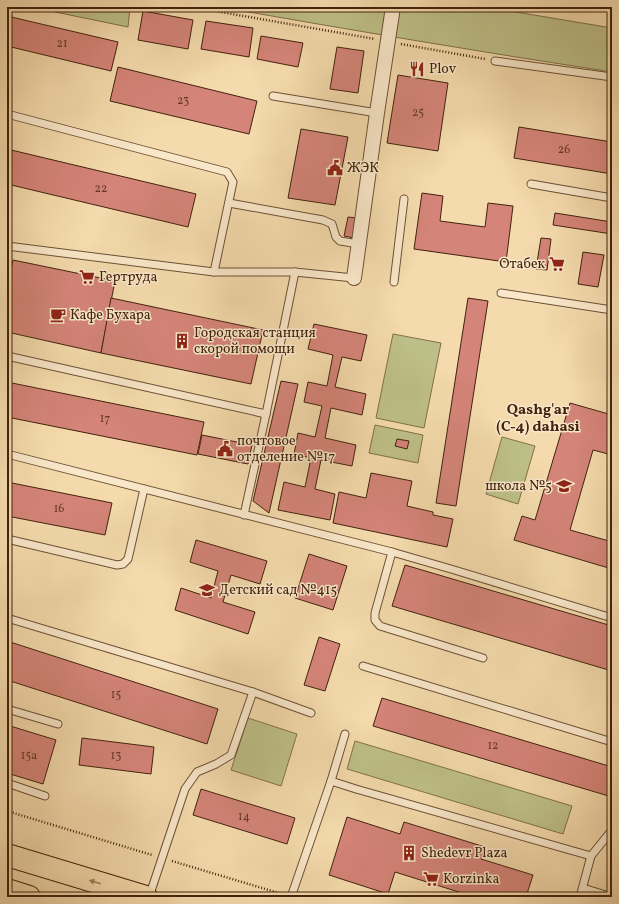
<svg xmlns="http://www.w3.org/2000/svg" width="619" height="904" viewBox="0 0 619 904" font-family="Vollkorn,serif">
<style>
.green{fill:#bebf88;stroke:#80704a}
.building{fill:#d48478;stroke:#42220d}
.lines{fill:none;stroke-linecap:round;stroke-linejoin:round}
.service-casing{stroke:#6e5035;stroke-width:9}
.minor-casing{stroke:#6e5035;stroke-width:16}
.primary-casing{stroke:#42220d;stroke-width:24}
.path{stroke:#42220d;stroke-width:2.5;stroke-dasharray:1 2;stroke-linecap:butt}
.service{stroke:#f8e7c9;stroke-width:7}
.minor{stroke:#f8e7c9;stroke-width:14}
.primary{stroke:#f4daac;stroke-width:22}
.oneway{fill:#9b7e5c}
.labels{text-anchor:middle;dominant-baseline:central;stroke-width:3;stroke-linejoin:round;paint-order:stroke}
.number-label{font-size:12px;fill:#663a28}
.poi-label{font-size:14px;fill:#42220d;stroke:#f8e7c9;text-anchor:start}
.neighbourhood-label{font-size:15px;font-weight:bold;fill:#42220d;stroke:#f8e7c9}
</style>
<rect width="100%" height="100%" fill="#f4daac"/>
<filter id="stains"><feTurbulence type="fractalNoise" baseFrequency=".005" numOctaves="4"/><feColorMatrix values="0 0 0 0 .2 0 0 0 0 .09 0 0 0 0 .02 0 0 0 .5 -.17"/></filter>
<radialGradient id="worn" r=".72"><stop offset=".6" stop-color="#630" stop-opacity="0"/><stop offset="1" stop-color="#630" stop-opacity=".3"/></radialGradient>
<g class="green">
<polygon points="31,7 130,7 128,27"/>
<path d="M220,7H441L510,11L612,28V72C481,52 351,30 220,7Z"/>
<polygon points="393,334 441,343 424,428 376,418"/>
<polygon points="375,425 423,435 418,463 369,453"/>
<polygon points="502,437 535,446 518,504 486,494"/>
<polygon points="248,718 297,734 281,786 231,770"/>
<polygon points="355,741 572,806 563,834 347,769"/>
</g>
<g class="building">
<polygon points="143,11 193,20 188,49 138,40"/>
<polygon points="7,16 118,42 111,71 7,46"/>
<polygon points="206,21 253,28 249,57 201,49"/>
<polygon points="261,36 303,43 298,67 257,59"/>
<polygon points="337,47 364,51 358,93 330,89"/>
<polygon points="118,67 257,101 249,134 110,101"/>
<polygon points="398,75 448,83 438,151 387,143"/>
<polygon points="519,127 612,142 612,174 514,158"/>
<polygon points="301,129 348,137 335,205 288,198"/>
<polygon points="7,149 196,194 188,227 7,184"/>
<polygon points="422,193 443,196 440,221 485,227 488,203 513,206 506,262 414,249"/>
<polygon points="555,213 612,222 612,234 553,225"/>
<polygon points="348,217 357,218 354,238 344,236"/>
<polygon points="541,238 551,239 547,270 536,269"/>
<polygon points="583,252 604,255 598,287 578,284"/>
<polygon points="13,260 115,281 101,353 7,332 7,288"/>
<polygon points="111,298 263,330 251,384 101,353"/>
<polygon points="468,298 488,301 456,506 436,503"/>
<polygon points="314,324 367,335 361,361 342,357 335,387 366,394 362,415 331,408 325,438 356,445 352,466 321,460 315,489 335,494 330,520 278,510 284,482 305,487 311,458 294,454 298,433 315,437 322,406 304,402 308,382 327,386 333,355 308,349"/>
<polygon points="281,381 298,384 269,513 253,501"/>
<polygon points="7,382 204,422 197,455 7,417"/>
<polygon points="570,403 612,415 612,455 593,450 570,530 609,541 612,530 612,569 514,540 522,516 535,520"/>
<polygon points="202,435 252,445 248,464 198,454"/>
<polygon points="397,439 409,441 407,449 395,446"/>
<polygon points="371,473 412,481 407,506 433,512 433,515 453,519 447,547 333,523 339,492 366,498"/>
<polygon points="7,482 112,503 105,535 7,516"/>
<polygon points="196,540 267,561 260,584 231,575 223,602 255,612 248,634 175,610 181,588 211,598 218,571 190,562"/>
<polygon points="309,554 347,566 333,610 295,598"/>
<polygon points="405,565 612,626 612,671 392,606"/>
<polygon points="319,637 340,644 325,691 304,685"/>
<polygon points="7,641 218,709 207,744 7,680"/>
<polygon points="382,698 612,767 612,797 373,726"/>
<polygon points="7,725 56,740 43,784 7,773"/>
<polygon points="82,738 154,747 151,774 79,765"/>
<polygon points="201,789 295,818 287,844 193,815"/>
<polygon points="347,817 400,834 404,822 485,847 481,859 533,875 526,897 461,897 462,893 395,872 388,894 329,875"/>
</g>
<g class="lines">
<defs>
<g id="service">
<polyline points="495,61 612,77"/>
<polyline points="273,96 377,113"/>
<polyline points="7,114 227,172 233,182 214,272"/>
<polyline points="531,184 612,198"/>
<polyline points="229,203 323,220 332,224 336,237 340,241 359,244"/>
<polyline points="7,246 214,272 295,272 354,278"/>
<polyline points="394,282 404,199"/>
<polyline points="501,293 612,310"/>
<polyline points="7,356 266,414"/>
<polyline points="7,454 392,552 451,569 612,618"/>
<polyline points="244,515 266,414 295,272"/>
<polyline points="7,539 117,565 123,564 128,559 144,489"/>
<polyline points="392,552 375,613 375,620 380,626 483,658"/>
<polyline points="7,618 253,692 231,755 216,764 197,772 185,789 149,897"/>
<polyline points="363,666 612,742"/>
<polyline points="253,692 311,713"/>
<polyline points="7,709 58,724"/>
<polyline points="331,781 345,734"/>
<polyline points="7,783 45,796"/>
<polyline points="583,888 612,897"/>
<polyline points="291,897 331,781 356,789 591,856"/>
<polyline points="580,897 591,856 612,830"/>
</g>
<polyline id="minor" points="354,278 377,113 393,7"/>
<g id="primary">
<polyline points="7,855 146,897"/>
<polyline points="7,890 29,897"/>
</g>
</defs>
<use href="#service" class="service-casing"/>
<use href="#minor" class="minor-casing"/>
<use href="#primary" class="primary-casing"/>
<g class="path">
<polyline points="192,7 375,39"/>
<polyline points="401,44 485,59"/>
<polyline points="7,811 152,855"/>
<polyline points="172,861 282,894"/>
</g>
<use href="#service" class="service"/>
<use href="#minor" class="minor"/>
<use href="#primary" class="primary"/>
</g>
<defs><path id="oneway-solid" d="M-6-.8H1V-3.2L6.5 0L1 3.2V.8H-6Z"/></defs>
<use class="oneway" href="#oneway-solid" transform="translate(95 882) rotate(-163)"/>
<defs>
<symbol id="restaurant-bare" viewBox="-9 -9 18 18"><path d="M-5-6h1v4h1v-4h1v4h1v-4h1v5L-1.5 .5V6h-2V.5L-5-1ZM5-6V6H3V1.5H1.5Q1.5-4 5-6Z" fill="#8f2418" stroke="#f8e7c9" stroke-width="2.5" paint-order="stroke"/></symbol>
<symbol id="civic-bare" viewBox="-9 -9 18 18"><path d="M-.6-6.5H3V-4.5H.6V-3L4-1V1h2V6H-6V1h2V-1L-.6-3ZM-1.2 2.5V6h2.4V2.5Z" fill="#8f2418" stroke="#f8e7c9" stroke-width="2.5" paint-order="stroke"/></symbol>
<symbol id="supermarket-bare" viewBox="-9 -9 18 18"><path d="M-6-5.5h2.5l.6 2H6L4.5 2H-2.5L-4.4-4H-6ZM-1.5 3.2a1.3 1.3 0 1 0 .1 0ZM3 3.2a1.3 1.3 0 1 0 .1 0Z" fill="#8f2418" stroke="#f8e7c9" stroke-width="2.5" paint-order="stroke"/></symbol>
<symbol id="cafe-bare" viewBox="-9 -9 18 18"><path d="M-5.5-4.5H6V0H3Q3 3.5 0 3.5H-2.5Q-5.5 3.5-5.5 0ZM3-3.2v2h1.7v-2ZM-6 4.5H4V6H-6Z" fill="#8f2418" stroke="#f8e7c9" stroke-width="2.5" paint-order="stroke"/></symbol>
<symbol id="building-bare" viewBox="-9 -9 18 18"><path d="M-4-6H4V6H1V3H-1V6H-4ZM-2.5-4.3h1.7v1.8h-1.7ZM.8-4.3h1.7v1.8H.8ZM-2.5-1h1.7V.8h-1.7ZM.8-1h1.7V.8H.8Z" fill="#8f2418" stroke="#f8e7c9" stroke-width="2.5" paint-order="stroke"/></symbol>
<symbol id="school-bare" viewBox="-9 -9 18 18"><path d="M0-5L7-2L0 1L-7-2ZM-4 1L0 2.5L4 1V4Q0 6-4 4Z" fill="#8f2418" stroke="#f8e7c9" stroke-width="2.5" paint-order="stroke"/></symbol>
</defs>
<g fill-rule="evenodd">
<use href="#restaurant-bare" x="406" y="58" width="22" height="22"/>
<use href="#civic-bare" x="324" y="157" width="22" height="22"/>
<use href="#supermarket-bare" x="546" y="253" width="22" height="22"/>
<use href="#supermarket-bare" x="76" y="266" width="22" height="22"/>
<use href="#cafe-bare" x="47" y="304" width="22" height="22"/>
<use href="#building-bare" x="171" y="330" width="22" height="22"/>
<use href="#civic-bare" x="214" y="438" width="22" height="22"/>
<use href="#school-bare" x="553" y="475" width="22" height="22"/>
<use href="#school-bare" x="196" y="579" width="22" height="22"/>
<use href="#building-bare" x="398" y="842" width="22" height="22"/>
<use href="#supermarket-bare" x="420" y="868" width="22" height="22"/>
</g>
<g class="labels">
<g class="number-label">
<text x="62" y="44">21</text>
<text x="183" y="101">23</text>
<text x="418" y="113">25</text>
<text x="564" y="150">26</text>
<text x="101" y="189">22</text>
<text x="105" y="419">17</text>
<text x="59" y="509">16</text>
<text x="116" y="695">15</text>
<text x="493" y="746">12</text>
<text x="29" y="756">15a</text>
<text x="116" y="756">13</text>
<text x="244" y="817">14</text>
</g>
<g class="poi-label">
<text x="429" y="69">Plov</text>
<text x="347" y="168">ЖЭК</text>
<text x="545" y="264" text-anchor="end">Отабек</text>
<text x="99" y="277">Гертруда</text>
<text x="70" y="315">Кафе Бухара</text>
<text x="194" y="333">Городская станция<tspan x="194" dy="16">скорой помощи</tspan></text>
<text x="237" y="441">почтовое<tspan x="237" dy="16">отделение №17</tspan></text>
<text x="552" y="486" text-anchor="end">школа №5</text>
<text x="219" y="590">Детский сад №415</text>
<text x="421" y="853">Shedevr Plaza</text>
<text x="443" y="879">Korzinka</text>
</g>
<g class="neighbourhood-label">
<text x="538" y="410">Qashg'ar<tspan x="538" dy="17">(C-4) dahasi</tspan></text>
</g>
</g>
<rect width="619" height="904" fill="none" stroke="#f4daac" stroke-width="24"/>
<rect x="8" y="8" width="603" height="888" fill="none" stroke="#42220d" stroke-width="2"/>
<rect x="12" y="12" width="595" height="880" fill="none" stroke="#42220d"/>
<rect width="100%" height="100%" filter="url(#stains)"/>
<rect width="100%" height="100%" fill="url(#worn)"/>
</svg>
